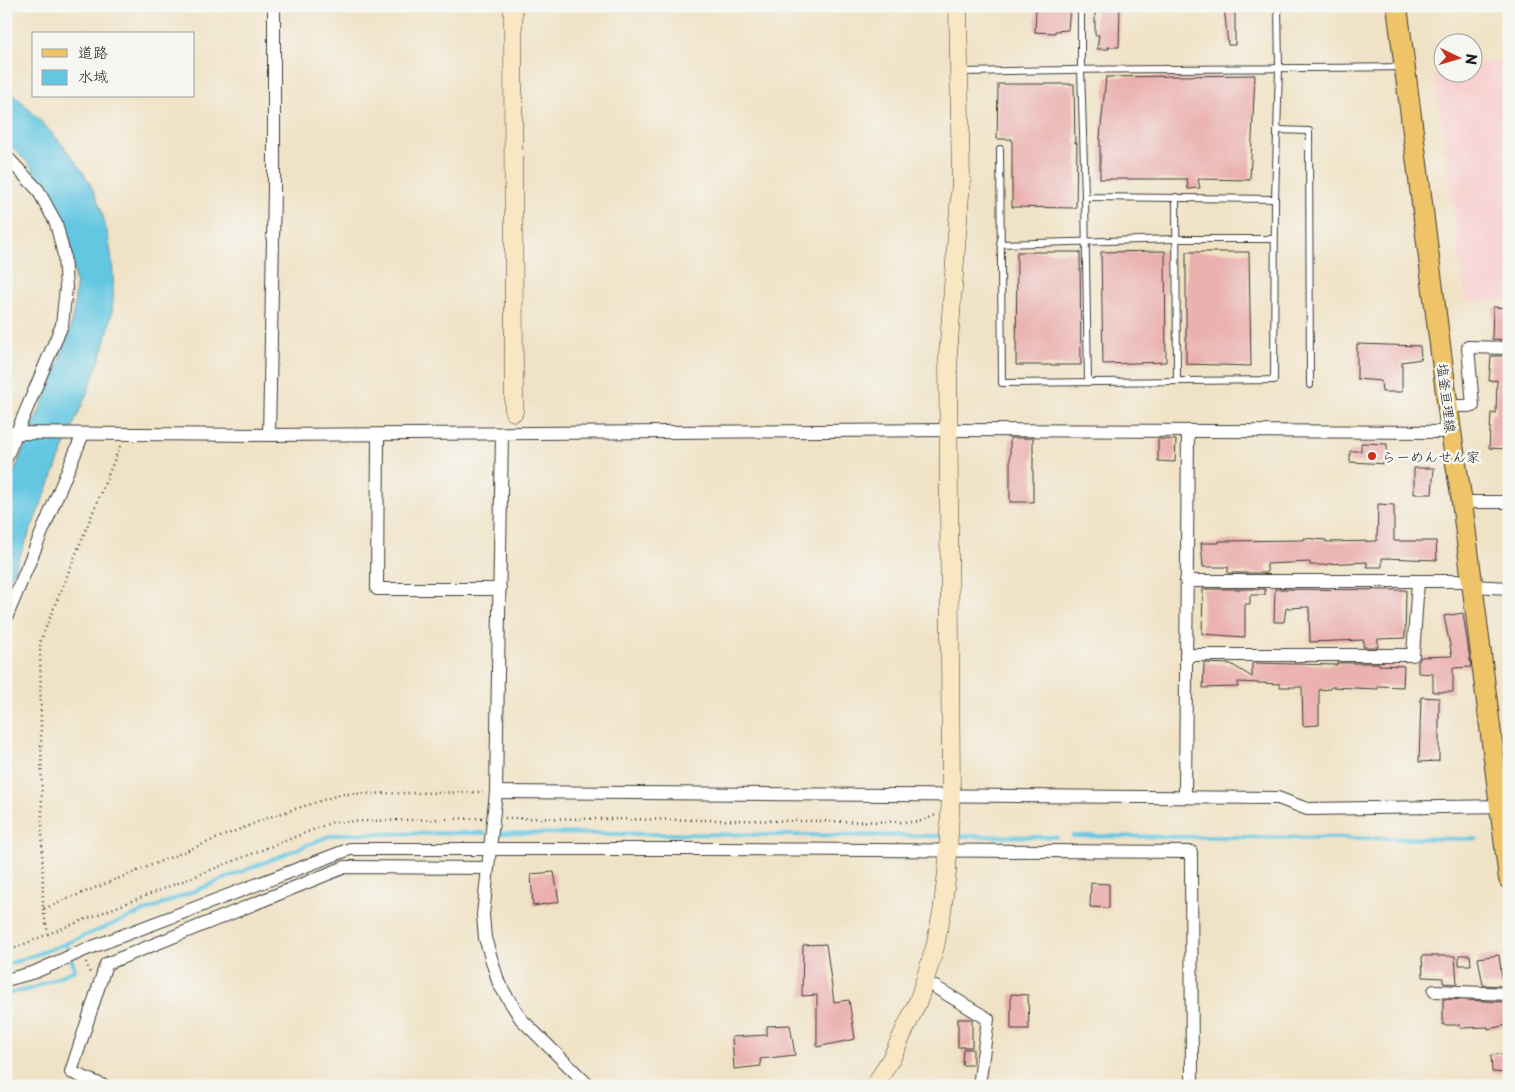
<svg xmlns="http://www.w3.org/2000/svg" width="1515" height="1092" viewBox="0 0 1515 1092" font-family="'Playpen Sans','Klee One',sans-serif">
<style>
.built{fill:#f7d0cf}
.water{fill:#64c7e2;stroke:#40727f}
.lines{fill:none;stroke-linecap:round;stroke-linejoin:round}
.stream{stroke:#64c7e2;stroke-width:4}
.building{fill:#eab1af}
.lane-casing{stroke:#3c3a35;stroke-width:8}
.street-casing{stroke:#3c3a35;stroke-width:14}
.secondary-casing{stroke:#3c3a35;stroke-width:19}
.primary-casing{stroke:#3c3a35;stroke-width:22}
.path{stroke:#3c3a35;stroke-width:2.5;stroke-dasharray:1 4;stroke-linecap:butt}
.lane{stroke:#fff;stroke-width:6}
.street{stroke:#fff;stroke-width:12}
.secondary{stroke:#f9e7c3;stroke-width:18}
.primary{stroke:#efc469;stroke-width:20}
.poi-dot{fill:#c8321e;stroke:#f6f6f2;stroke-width:2}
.labels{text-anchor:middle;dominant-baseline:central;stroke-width:5;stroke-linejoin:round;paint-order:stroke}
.street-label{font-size:14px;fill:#1c1c1c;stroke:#f6f6f2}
.poi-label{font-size:14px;fill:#1c1c1c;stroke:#f6f6f2;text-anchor:start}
</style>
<rect width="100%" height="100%" fill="#f6f6f2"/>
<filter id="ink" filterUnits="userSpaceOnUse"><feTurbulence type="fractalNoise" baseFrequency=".02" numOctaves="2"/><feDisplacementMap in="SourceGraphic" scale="10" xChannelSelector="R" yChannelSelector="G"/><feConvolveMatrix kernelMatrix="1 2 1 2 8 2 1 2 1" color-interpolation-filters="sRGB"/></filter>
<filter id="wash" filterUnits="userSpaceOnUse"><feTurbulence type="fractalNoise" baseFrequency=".0096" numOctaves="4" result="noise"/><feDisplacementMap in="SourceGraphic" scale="20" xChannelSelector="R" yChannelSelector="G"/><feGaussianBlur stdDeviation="1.12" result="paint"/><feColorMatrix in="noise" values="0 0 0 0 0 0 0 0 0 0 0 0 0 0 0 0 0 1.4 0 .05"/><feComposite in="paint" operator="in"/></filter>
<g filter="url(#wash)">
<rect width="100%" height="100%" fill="#f0e2c5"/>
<polygon class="built" points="1473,63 1509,63 1509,301 1466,301 1435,76 1450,75 1450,73 1472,72"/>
<path class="water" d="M6,86C36,117 69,146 90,184C109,220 118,277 111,317C104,356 86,395 71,431C49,484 28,537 6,589V491L53,378L70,330L74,309L76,286L70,240L64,220L53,196L29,164L6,141Z"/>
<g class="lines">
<g class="stream">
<polyline points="500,833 945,836"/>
<polyline points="954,836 1057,837"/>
<polyline points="1073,836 1477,839"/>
<polyline points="6,965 57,947 329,836 343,834 484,833"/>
<polyline points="6,994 30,989 75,970 66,943"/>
</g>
</g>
<g id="blocks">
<g class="building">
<polygon points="1036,6 1070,6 1068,30 1055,31 1055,33 1035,32"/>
<polygon points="1095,6 1120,6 1119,47 1108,47 1109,49 1097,49 1099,35 1095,35"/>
<polygon points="1224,6 1235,6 1235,45 1228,45"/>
<polygon points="1255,75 1250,180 1198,179 1200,188 1188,189 1187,179 1100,179 1100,137 1106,77"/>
<polygon points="998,84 1074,84 1075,143 1077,143 1076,208 1012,207 1012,139 997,139"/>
<polygon points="1165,251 1166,362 1103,364 1101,252"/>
<polygon points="1017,252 1080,252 1081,365 1016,365"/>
<polygon points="1186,252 1249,252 1251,366 1186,364"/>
<polygon points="1493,307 1509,308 1509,340 1492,339"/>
<polygon points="1357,344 1420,346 1421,359 1402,362 1402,392 1382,392 1381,381 1357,379"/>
<polygon points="1491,356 1509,356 1508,380 1506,380 1506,415 1509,415 1507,449 1489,448 1491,413 1496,414 1497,380 1489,381"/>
<rect x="1010" y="438" width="23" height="64"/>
<polygon points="1158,439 1176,440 1175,462 1158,461"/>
<polygon points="1361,443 1387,444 1387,464 1350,462 1350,451 1361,451"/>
<polygon points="1414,468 1434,468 1432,494 1414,494"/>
<polygon points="1378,504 1394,505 1394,541 1436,541 1437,560 1382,558 1382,567 1367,567 1367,562 1327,564 1327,565 1310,565 1310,562 1267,564 1267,573 1228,573 1228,567 1203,567 1201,543 1219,543 1219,541 1304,540 1304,538 1326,540 1326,542 1377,541"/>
<polygon points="1203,589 1265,589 1265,595 1250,595 1250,604 1245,604 1245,637 1202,634"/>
<polygon points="1275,589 1406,590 1405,638 1378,639 1378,647 1363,647 1364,640 1310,642 1309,607 1286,608 1284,622 1274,622"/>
<polygon points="1463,613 1471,667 1453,668 1453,692 1433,692 1433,674 1418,673 1418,662 1421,657 1452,656 1444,616"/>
<polygon points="1204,663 1231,664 1252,677 1252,663 1337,665 1337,663 1379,663 1379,665 1404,666 1403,687 1378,686 1378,689 1331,687 1330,689 1319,690 1319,725 1303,726 1302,687 1280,687 1280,684 1238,682 1238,687 1203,688"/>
<polygon points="1421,697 1439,698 1439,761 1419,762"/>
<polygon points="554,872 559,902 533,906 531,874"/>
<polygon points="1091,883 1109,884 1109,908 1090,907"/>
<polygon points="826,944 834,1002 849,1000 855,1039 817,1047 817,995 802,996 803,945"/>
<polygon points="1459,955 1470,955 1471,965 1459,965"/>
<polygon points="1499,955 1503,986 1483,985 1478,958"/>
<polygon points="1422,956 1455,956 1457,984 1443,983 1443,978 1423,977"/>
<polygon points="1011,994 1028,995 1029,1029 1011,1029"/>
<polygon points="1443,999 1505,1002 1508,1025 1488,1029 1488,1027 1461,1028 1460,1025 1443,1025"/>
<rect x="958" y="1019" width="14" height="28"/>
<polygon points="790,1025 795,1055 760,1059 761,1066 734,1069 732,1037 767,1035 767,1026"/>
<polygon points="963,1049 973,1049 973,1065 962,1065"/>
<polygon points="1506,1054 1507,1073 1492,1072 1491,1055"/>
</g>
</g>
</g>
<g filter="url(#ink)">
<use href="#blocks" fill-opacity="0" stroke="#3c3a35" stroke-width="1"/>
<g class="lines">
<defs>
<g id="lane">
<polyline points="1081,6 1081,69 1085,197 1275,199 1279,69 1278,6"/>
<path d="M961,72C1108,68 1255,69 1401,67"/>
<polyline points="1277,130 1309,131 1310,385"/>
<polyline points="1000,149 1002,383 1274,380 1275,199"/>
<polyline points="1085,197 1088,382"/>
<polyline points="1176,197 1177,381"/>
<polyline points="1000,244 1176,239 1273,239"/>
</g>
<g id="street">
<polyline points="6,156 38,190 56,223 64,255 66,288 62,325 6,458"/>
<polyline points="1447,406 1473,406 1468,347 1509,348"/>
<polyline points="6,433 269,435 950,430 1451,432"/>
<polyline points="502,434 496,792 483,915 485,938 499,984 521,1019 589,1086"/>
<polyline points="269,435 274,190 274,6"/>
<polyline points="378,435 377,589 500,589"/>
<polyline points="1462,502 1509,502"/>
<polyline points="1186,581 1472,581"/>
<polyline points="1472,586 1509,588"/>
<polyline points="6,618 83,434"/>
<polyline points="1186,655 1413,655 1418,581"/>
<polyline points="496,792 1278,798 1307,809 1507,806"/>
<polyline points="1185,797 1188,431"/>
<polyline points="6,980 35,972 82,951 350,849 711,849 1191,852 1192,1086"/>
<polyline points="925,981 988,1019 979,1086"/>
<polyline points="1434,991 1509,994"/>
<polyline points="104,1086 71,1072 106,964 345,867 488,868"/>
</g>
<g id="secondary">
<polyline points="513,6 514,412"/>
<polyline points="875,1086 893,1055 919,999 935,947 942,912 947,872 951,794 948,355 961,181 958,6"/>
</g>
<polyline id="primary" points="1397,6 1451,432 1462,502 1509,879"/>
</defs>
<use href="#lane" class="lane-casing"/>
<use href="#street" class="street-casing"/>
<use href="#secondary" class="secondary-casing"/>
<use href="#primary" class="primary-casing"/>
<g class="path">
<polyline points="120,446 40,642 43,909 270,817 342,794 483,792"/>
<polyline points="505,818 911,822 922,821 936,815"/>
<polyline points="43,909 48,934"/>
<polyline points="6,952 48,934 333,822 482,818"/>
<polyline points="86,962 90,973"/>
</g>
<use href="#lane" class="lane"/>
<use href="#street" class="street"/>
<use href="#secondary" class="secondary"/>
<use href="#primary" class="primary"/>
</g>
</g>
<circle class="poi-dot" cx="1372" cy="456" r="5"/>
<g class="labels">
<g class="street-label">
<text transform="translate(1447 398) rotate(83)">塩釜亘理線</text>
</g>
<g class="poi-label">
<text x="1382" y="456">らーめんせん家</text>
</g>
</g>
<rect width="1515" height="1092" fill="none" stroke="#f6f6f2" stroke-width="25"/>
<rect x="32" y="32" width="162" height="65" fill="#f6f6f2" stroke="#9f9f9c"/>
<rect x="42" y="49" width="25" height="8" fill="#efc469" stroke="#9f9f9c"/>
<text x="78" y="58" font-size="15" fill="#1c1c1c">道路</text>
<rect x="42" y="70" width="25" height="15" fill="#64c7e2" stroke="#9f9f9c"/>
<text x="78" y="82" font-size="15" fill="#1c1c1c">水域</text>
<g transform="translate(1458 58) rotate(95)"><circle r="24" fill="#f6f6f2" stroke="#9f9f9c"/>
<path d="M0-4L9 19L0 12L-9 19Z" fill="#c8321e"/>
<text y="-8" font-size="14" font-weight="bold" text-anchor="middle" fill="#1c1c1c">N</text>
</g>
</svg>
